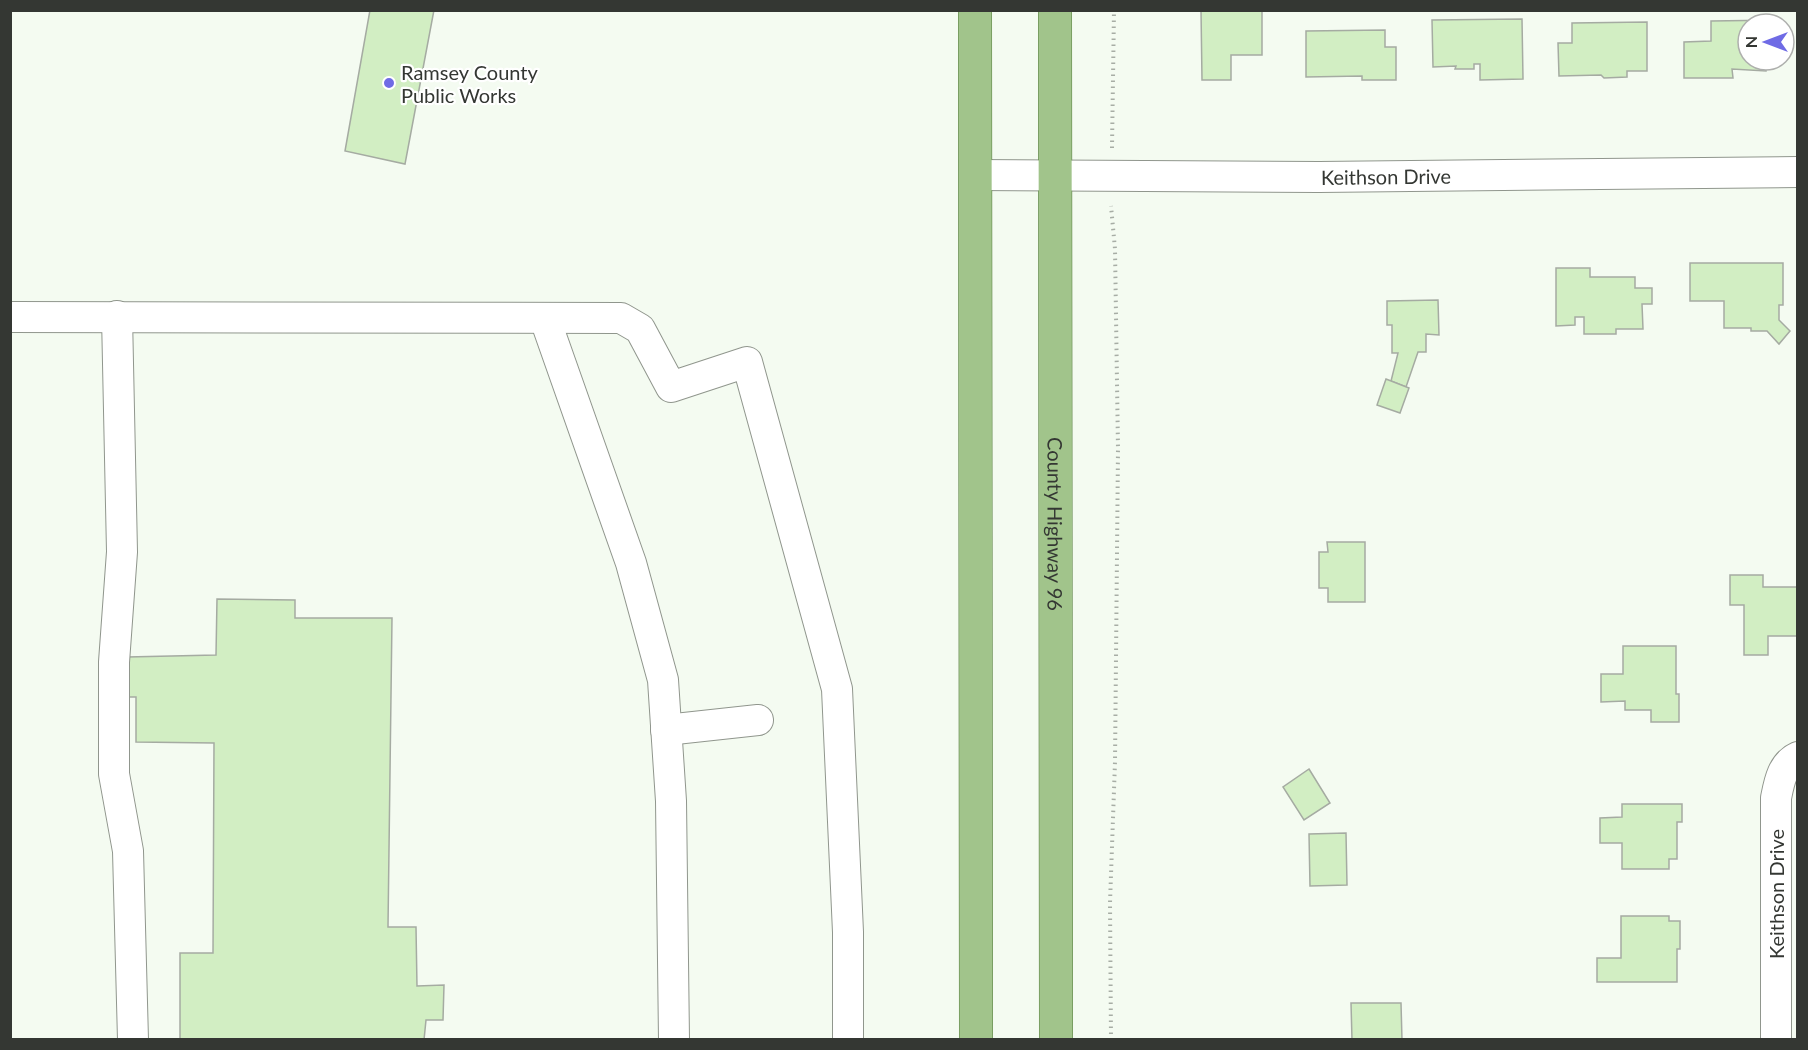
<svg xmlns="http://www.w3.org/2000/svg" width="1808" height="1050" viewBox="0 0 1808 1050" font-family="Lato,sans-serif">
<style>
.building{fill:#d2eec3;stroke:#a5aba2;stroke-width:1.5}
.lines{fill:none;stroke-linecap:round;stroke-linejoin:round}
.minor-casing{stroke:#90968d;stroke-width:32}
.major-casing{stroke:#52793a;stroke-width:34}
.path{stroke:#a7ada5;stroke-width:4;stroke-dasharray:1.5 4.5;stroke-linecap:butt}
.minor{stroke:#fff;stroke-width:30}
.major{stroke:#a1c48b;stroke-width:33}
.poi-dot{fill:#6f6be5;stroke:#fff;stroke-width:2}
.labels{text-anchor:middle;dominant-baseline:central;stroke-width:4.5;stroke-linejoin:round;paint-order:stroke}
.poi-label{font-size:20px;fill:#343733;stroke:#fff;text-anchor:start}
.street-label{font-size:20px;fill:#343733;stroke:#fff}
</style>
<rect width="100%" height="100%" fill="#f4fbf1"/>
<g class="building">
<polygon points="370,10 434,10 405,164 345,151"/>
<polygon points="1201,10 1262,10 1262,55 1231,55 1231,80 1202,80"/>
<polygon points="1522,19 1523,79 1480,80 1480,64 1474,64 1474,69 1455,69 1456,66 1433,67 1432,20"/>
<polygon points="1781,20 1781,24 1748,24 1748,60 1766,60 1766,71 1732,69 1733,78 1684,78 1684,42 1711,41 1711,21"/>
<polygon points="1647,22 1647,71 1627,71 1627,77 1604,78 1601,75 1559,76 1558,43 1572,43 1572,23"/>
<polygon points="1385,30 1385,47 1396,47 1396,80 1362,80 1362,76 1306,77 1306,31"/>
<polygon points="1690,263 1783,263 1783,305 1779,305 1779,320 1790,331 1779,344 1767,331 1751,331 1751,328 1724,328 1724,301 1690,301"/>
<polygon points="1556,268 1590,268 1590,277 1635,277 1635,288 1652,288 1652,304 1642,304 1643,329 1616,329 1616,334 1584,334 1584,317 1575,317 1575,325 1556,326"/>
<polygon points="1438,300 1439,335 1426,334 1426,352 1418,352 1406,387 1391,381 1398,353 1392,353 1392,325 1387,325 1387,301"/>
<polygon points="1386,379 1409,388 1400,413 1377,405"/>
<polygon points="1327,542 1365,542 1365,602 1328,602 1328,588 1319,588 1319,552 1328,552"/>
<polygon points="1730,575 1763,575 1763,587 1798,587 1798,636 1768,636 1768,655 1744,655 1744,605 1730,605"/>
<polygon points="217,599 295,600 295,618 392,618 388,927 416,927 417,986 444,985 443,1020 426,1020 424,1040 180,1040 180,953 213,953 214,743 136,742 136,697 126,697 127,657 216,655"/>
<polygon points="1623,646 1676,646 1676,694 1679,694 1679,722 1651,722 1651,710 1625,710 1625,701 1601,702 1601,674 1623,674"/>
<polygon points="1309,769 1330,803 1304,820 1283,787"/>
<polygon points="1622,804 1682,804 1682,822 1677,822 1677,859 1669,859 1669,869 1622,869 1622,843 1600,843 1600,818 1622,817"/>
<polygon points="1346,833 1347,885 1310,886 1309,834"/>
<polygon points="1621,916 1669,916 1669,921 1680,921 1680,949 1677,949 1677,982 1597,982 1597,958 1621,958"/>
<polygon points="1351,1003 1401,1003 1402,1040 1352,1040"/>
</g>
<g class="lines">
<defs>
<g id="minor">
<path id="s1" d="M975,175L1319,177L1798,172"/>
<polyline points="117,316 122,552 114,662 114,774 128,851 133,1040"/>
<polyline points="10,317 621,318 640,329 671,387 747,362 837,689 848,932 848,1040"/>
<polyline points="545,319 631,563 663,680 671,801 674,1040"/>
<polyline points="666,730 758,720"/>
<path d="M1776,1040V798C1779,783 1782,764 1798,757"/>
</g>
<g id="major">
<polyline points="975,10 976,1040"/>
<path id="s2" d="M1055,10L1056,1040"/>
</g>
</defs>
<use href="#minor" class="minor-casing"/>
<use href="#major" class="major-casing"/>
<g class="path">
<polyline points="1112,148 1114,10"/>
<polyline points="1111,1040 1110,903 1115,762 1118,449 1115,249 1111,206"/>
</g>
<use href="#minor" class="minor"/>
<use href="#major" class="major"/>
</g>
<circle class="poi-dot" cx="389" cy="83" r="6"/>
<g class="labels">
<g class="poi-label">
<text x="401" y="72">Ramsey County<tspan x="401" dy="23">Public Works</tspan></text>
</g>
<g class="street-label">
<text stroke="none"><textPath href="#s1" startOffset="411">Keithson Drive</textPath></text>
<text stroke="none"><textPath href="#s2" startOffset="514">County Highway 96</textPath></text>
<text transform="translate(1776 894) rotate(-90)">Keithson Drive</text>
</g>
</g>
<rect width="1808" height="1050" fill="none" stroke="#343733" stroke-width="24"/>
<g transform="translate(1766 42) rotate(270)"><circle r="28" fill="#ffffff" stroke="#aeafad" stroke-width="1.5"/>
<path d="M0-4.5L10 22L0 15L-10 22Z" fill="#6f6be5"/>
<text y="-9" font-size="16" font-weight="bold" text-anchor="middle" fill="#343733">N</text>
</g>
</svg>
